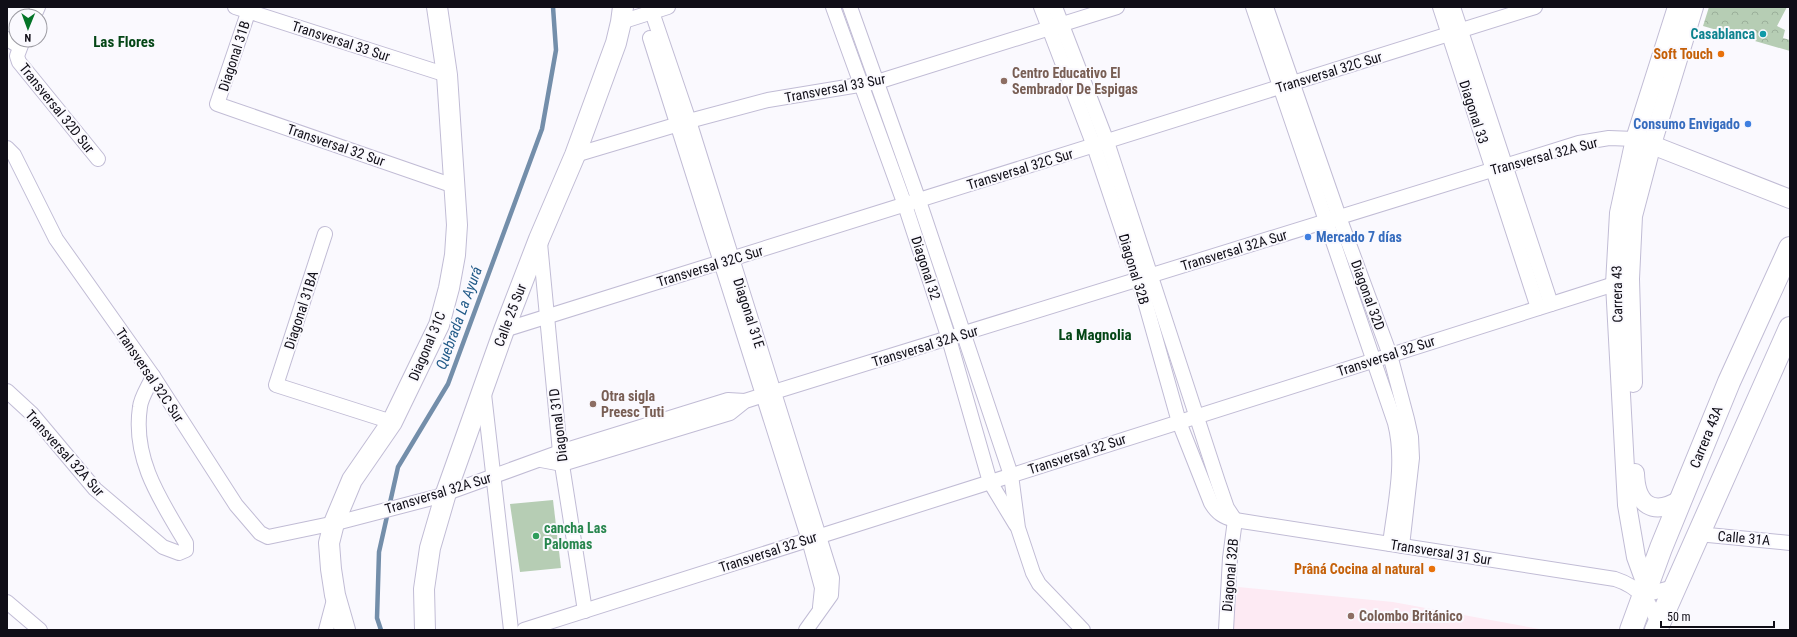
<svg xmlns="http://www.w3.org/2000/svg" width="1797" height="637" viewBox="0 0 1797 637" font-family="'Roboto Condensed',sans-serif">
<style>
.education{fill:#fdeaf3}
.grass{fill:#b6cdb4}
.forest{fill:url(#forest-crowns)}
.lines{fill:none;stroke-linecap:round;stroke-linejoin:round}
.stream{stroke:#738eaa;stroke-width:4.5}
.minor-casing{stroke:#c1bcd5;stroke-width:16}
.tertiary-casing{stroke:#c1bcd5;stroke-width:20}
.secondary-casing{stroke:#c1bcd5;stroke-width:22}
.primary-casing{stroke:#c1bcd5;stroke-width:24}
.minor{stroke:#fff;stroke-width:14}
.tertiary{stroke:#fff;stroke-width:18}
.secondary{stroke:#fff;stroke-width:20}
.primary{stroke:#fff;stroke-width:22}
.culture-dot{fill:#0f9aa8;stroke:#faf9fe;stroke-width:1.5}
.food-dot{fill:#e8710a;stroke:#faf9fe;stroke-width:1.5}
.education-dot{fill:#8d6e63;stroke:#faf9fe;stroke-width:1.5}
.shop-dot{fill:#3f7fe0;stroke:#faf9fe;stroke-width:1.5}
.leisure-dot{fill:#2e9e5b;stroke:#faf9fe;stroke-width:1.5}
.labels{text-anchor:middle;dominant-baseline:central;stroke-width:4;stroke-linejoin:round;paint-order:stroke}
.culture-label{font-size:14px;font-weight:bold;fill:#0d838f;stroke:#faf9fe;text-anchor:end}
.street-label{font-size:14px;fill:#100e17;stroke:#faf9fe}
.food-label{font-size:14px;font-weight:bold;fill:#c56008;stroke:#faf9fe;text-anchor:end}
.education-label{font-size:14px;font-weight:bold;fill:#785e54;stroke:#faf9fe;text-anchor:start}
.shop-label{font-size:14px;font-weight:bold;fill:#366cbe;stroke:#faf9fe;text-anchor:end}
.leisure-label{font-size:14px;font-weight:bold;fill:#27864d;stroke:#faf9fe;text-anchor:start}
.neighbourhood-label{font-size:15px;font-weight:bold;fill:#044616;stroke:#faf9fe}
.water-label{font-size:15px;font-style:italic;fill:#215a88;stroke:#faf9fe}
</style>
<defs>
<pattern id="forest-crowns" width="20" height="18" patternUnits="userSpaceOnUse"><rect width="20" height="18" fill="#b6cdb4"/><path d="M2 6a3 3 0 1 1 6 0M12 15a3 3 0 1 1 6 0" fill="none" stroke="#9baf9a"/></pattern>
</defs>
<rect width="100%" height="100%" fill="#faf9fe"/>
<polygon class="education" points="1238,587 1393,602 1545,630 1232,630"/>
<polygon class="grass" points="553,500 561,568 520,572 510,504"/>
<polygon class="forest" points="1709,7 1787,7 1777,26 1785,30 1783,38 1790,40 1790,51 1703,26"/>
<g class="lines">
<polyline class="stream" points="381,630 377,618 379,552 398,467 448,384 542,129 556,50 553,7"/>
<defs>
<g id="minor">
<polyline points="235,7 447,75"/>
<polyline points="250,7 217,104 454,186"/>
<polyline points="833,7 905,205 949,339 990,482 1016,525"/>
<polyline points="850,7 919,201 1011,475 1018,528 1033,573 1039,584 1083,630"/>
<path d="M1041,7L1094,146L1139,280L1179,422L1211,503C1217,513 1223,517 1235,520L1615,579C1640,587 1652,603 1659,628"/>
<polyline points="1055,7 1107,142 1218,482 1227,508 1235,520 1230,558 1226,630"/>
<path d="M1253,7L1395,423C1405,462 1395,504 1390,544"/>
<polyline points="1266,7 1339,217 1390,355 1407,419 1411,437 1412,458 1402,546"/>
<polyline points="1440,7 1538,308"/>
<polyline points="1453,7 1551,304"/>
<polyline points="652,12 689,121 832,578 831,595 806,630"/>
<polyline points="34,16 38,7"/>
<polyline points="621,22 668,7"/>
<polyline points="650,38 809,540 822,588 820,607"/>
<polyline points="7,39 19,46"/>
<polyline points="23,40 17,56 19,62 98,159"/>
<polyline points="7,148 14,155 56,239 153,376 236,505 260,533 268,537 340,522 436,497 560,452 728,400 745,401"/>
<polyline points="575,155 689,121 768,100 877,82 1117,7"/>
<polyline points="325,234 276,385 392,422"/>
<polyline points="540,243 560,452 585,611"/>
<polyline points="504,330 1535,7"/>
<path d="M7,391L32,414L95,489L163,547L179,553L186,550V543C161,501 132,459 140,407C141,397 149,386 153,376"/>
<polyline points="484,394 511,630"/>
<polyline points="541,460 562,464 730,413 745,401 764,395 1579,143 1609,138 1635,139"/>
<polyline points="1698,534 1790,543"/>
<polyline points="1644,595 1674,587"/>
<polyline points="7,602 40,630"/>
<polyline points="326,630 335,596"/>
<polyline points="524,630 1624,281"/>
</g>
<g id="tertiary">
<polyline points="1642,141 1790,199"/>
<polyline points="1633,383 1630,279 1633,216 1652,144 1694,7"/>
<path d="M1635,473C1636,505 1653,517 1681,499"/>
<polyline points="1647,587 1636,557 1627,505 1615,284 1619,213 1635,139 1677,7"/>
</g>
<g id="secondary">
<polyline points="345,630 335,595 331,569 329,543 334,523 352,480 392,422 439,325 449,288 455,255 457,225 447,75 437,7"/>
<polyline points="425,630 424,589 430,548 446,493 504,330 539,239 575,155 616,43 621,22 623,7"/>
</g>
<g id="primary">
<polyline points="1631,630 1661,548 1729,382 1790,248"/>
<polyline points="1656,630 1790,328"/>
</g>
</defs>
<use href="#minor" class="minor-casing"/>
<use href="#tertiary" class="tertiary-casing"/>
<use href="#secondary" class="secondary-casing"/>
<use href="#primary" class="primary-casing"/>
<use href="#minor" class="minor"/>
<use href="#tertiary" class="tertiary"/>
<use href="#secondary" class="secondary"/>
<use href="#primary" class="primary"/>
</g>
<circle class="culture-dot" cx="1763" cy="34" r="4"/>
<g class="food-dot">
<circle cx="1721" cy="54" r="4"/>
<circle cx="1432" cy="569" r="4"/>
</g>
<g class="education-dot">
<circle cx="1004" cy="81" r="4"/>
<circle cx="593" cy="404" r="4"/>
<circle cx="1351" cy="616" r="4"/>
</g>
<g class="shop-dot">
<circle cx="1748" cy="124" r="4"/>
<circle cx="1308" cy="237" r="4"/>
</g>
<circle class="leisure-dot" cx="536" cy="536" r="4"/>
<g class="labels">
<g class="culture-label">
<text x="1755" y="34">Casablanca</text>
</g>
<g class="street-label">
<text transform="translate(341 41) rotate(18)">Transversal 33 Sur</text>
<text transform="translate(234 56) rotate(-72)">Diagonal 31B</text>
<text transform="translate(1329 72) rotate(-17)">Transversal 32C Sur</text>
<text transform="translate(835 88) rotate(-11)">Transversal 33 Sur</text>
<text transform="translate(57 108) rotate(51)">Transversal 32D Sur</text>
<text transform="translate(1474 112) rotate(72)">Diagonal 33</text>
<text transform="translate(336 145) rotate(19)">Transversal 32 Sur</text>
<text transform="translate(1544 156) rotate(-15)">Transversal 32A Sur</text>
<text transform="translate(1020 169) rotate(-17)">Transversal 32C Sur</text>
<text transform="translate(1234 250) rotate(-17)">Transversal 32A Sur</text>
<text transform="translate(710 266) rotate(-17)">Transversal 32C Sur</text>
<text transform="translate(926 268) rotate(72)">Diagonal 32</text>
<text transform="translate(1134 269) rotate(73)">Diagonal 32B</text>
<text transform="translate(1617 294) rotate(-91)">Carrera 43</text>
<text transform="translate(1368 295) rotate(70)">Diagonal 32D</text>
<text transform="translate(301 310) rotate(-72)">Diagonal 31BA</text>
<text transform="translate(749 313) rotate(72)">Diagonal 31E</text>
<text transform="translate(510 315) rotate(-69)">Calle 25 Sur</text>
<text transform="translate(427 346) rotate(-67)">Diagonal 31C</text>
<text transform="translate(925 346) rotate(-17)">Transversal 32A Sur</text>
<text transform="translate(1386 356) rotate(-18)">Transversal 32 Sur</text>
<text transform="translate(150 375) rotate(56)">Transversal 32C Sur</text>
<text transform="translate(558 425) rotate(-97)">Diagonal 31D</text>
<text transform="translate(1706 437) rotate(-68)">Carrera 43A</text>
<text transform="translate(65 453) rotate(48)">Transversal 32A Sur</text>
<text transform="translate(1077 454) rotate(-18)">Transversal 32 Sur</text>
<text transform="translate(438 493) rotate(-17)">Transversal 32A Sur</text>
<text transform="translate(1744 538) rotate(5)">Calle 31A</text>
<text transform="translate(768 552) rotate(-18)">Transversal 32 Sur</text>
<text transform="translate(1441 552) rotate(9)">Transversal 31 Sur</text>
<text transform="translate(1230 575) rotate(-85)">Diagonal 32B</text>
</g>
<g class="food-label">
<text x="1713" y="54">Soft Touch</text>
<text x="1424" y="569">Prâná Cocina al natural</text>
</g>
<g class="education-label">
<text x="1012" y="73">Centro Educativo El<tspan x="1012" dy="16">Sembrador De Espigas</tspan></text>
<text x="601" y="396">Otra sigla<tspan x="601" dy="16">Preesc Tuti</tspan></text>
<text x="1359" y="616">Colombo Británico</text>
</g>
<g class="shop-label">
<text x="1740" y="124">Consumo Envigado</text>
<text x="1316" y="237" text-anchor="start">Mercado 7 días</text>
</g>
<g class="leisure-label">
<text x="544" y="528">cancha Las<tspan x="544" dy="16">Palomas</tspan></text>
</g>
<g class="neighbourhood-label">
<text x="124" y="42">Las Flores</text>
<text x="1095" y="335">La Magnolia</text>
</g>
<g class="water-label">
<text transform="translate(459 318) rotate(-70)">Quebrada La Ayurá</text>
</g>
</g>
<rect width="1797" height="637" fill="none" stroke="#100e17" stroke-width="16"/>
<g transform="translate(28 28) rotate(181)"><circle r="19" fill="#faf9fe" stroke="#9c9ba2"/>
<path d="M0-3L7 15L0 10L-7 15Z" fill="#047427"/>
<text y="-6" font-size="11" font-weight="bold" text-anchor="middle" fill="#100e17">N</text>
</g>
<path d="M1661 621v6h113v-6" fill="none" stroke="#100e17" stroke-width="2"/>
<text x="1667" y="621" font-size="12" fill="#100e17" stroke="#faf9fe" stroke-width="3" paint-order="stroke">50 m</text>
</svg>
